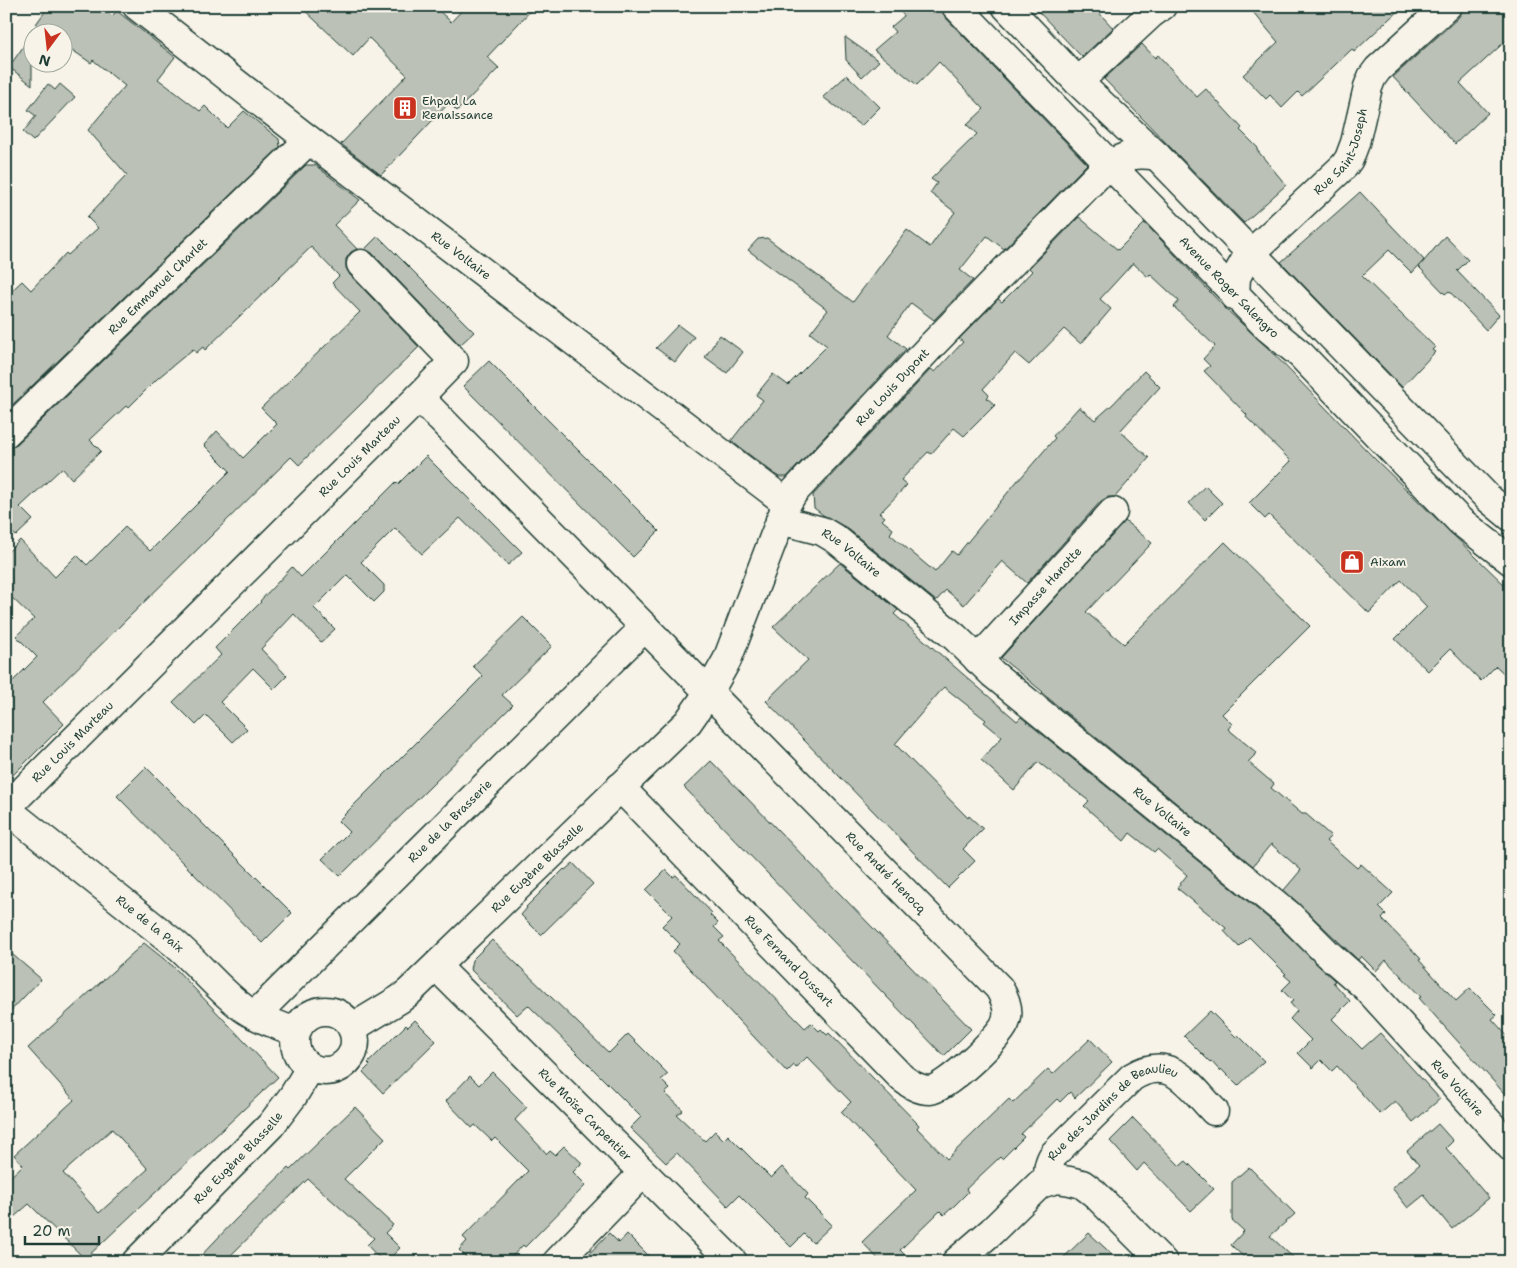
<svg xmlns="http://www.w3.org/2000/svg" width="1517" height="1268" viewBox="0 0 1517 1268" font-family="'Shantell Sans',sans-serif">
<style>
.building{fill:#bbc1b6;stroke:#1f3d34;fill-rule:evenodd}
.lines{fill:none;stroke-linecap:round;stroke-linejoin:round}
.street-casing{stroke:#1f3d34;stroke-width:31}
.secondary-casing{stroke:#1f3d34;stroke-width:31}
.street{stroke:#f7f3e8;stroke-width:28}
.secondary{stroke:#f7f3e8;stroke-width:28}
.labels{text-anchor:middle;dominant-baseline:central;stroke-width:4;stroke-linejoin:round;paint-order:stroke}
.poi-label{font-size:12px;fill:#1f3d34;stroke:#f7f3e8;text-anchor:start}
.street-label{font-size:12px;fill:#1f3d34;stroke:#f7f3e8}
</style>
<rect width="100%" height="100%" fill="#f7f3e8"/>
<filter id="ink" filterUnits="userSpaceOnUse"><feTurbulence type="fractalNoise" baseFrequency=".02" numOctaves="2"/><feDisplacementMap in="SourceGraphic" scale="10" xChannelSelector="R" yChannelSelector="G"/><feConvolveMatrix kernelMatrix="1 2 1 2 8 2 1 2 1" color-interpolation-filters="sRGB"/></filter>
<g filter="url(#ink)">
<g class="building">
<polygon points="49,6 99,6 112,16 117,11 175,57 158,79 200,111 205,106 227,128 244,111 279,139 280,147 6,411 6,296 22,281 31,290 66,253 68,255 98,228 87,217 127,175 88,130 125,86 93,60 91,63 62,43 62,32 48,32 36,24"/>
<polygon points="300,6 434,6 451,22 466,6 535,6 487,57 499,68 457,111 449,103 381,175 341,144 407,75 369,38 353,56"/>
<polygon points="896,6 941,6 945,17 1087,164 1004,249 987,236 960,270 973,280 934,320 911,303 888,335 906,349 787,477 779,477 731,441 763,400 756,395 773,374 788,385 827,346 810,333 828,310 748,250 758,239 767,238 853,302 907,230 930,247 955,212 930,193 937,183 931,179 977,134 967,125 984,109 939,62 917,85 874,50 895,32 891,27 904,16"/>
<polygon points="1033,6 1093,6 1113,28 1082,57"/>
<polygon points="1248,6 1403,6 1354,52 1352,49 1302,96 1298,92 1282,108 1270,95 1266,99 1243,75 1278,42"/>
<polygon points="1467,6 1511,6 1511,36 1460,83 1488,113 1455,144 1393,77 1458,18"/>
<polygon points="32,34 32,85 9,67"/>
<polygon points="845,37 879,61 862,77 846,60"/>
<polygon points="1142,44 1155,58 1158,55 1197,97 1206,89 1242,128 1240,130 1258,148 1257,150 1286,185 1244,223 1104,79"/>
<polygon points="847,75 880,107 861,126 823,97"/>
<polygon points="48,84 55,90 60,84 75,97 33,141 23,132 36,116 28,110"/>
<polygon points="306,165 315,165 360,200 334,225 357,249 351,252 346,259 346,268 350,275 419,347 299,465 291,457 43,702 64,724 6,782 6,688 37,657 16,636 34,619 6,592 6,554 20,540 55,577 77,555 87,565 125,527 150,551 230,471 204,445 217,431 243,458 277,424 261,408 360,312 332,283 339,276 311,247 205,350 203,347 196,353 193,349 158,378 128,408 126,406 90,440 101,451 72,479 62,468 20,507 33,520 16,536 6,527 6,448 17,444"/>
<polygon points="1360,192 1424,260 1412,273 1389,250 1362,276 1435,347 1432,350 1435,352 1402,387 1281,262"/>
<polygon points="1079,217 1118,250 1145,223 1226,309 1269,349 1374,458 1511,591 1511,680 1496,666 1481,681 1450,649 1428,671 1395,639 1427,607 1401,580 1369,613 1269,515 1265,519 1249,503 1291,461 1246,417 1247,415 1204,371 1210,366 1203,359 1215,346 1174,307 1179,301 1150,274 1148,277 1133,263 1100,299 1111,309 1081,344 1064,329 1029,365 1015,353 983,389 989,395 987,398 995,405 964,436 954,428 931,454 928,452 901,480 907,485 880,513 885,517 882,520 893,529 890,534 935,572 952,551 957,555 1018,480 1018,481 1055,438 1053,436 1079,407 1095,420 1113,404 1144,371 1160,387 1120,431 1149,458 1115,497 1108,497 1101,501 1027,583 1002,561 964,605 946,590 936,601 847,528 823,515 814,508 813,495 931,369 935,372 963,342 959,339 998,299 1002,302 1016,288 1032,271 1029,268"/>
<polygon points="378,236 474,332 460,345 372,253 365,249"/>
<polygon points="1445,236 1468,260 1457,271 1499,315 1486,330 1449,291 1445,294 1419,267"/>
<polygon points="678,325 694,337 675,362 656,348"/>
<polygon points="720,335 743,352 727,373 705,357"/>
<polygon points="489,361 659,531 633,557 463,386"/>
<polygon points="426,456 522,552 508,565 460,518 422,554 395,528 361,562 384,585 384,592 374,602 347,575 314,608 335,629 321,642 294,614 261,649 287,676 274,689 253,668 220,702 247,729 233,742 206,715 196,725 173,702 221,655 215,648 261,602 260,601 292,567 301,577 396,482 398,484"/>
<polygon points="1205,486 1222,503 1205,520 1189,503"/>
<polygon points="1125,521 1152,543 1086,612 1124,644 1225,542 1310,626 1222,714 1232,724 1228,729 1257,753 1248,762 1274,784 1271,788 1302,814 1306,814 1331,836 1326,841 1357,868 1361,864 1393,893 1379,907 1386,914 1382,919 1421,959 1419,960 1456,1001 1470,988 1497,1015 1492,1019 1511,1040 1511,1101 1419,998 1421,997 1386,960 1376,971 1361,956 1358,960 1284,890 1301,870 1271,844 1253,866 1042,693 1043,692 1001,658"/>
<polygon points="840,563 898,610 894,614 1017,721 1021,717 1278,926 1335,981 1333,982 1350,1001 1332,1019 1362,1049 1380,1033 1440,1099 1413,1122 1395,1101 1380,1114 1337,1066 1332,1071 1321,1060 1313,1068 1298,1053 1311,1040 1290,1019 1297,1011 1290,1003 1293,1001 1282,990 1291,981 1284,975 1286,974 1249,937 1239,947 1224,931 1226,928 1177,888 1187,875 1157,849 1154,852 1130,833 1124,841 1084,806 1089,801 1038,762 1014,790 981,760 1002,737 984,722 986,720 944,687 895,744 968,818 969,816 983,829 963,849 975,861 948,888 766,701 808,660 773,627"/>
<polygon points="523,617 552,646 502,695 513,705 340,876 322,859 349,832 338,821 483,676 473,666"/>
<polygon points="711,761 971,1029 944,1056 684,787"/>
<polygon points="146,767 292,913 262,943 117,796"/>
<polygon points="573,863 593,884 541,935 521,915 527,908 526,907 564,869 565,870"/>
<polygon points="666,870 673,877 676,875 712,913 710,915 718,923 714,927 724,937 719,941 805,1028 811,1023 819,1031 821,1029 827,1035 829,1033 919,1125 917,1128 947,1159 1009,1099 1013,1103 1048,1069 1053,1074 1090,1039 1112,1062 1075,1098 1070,1092 1060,1102 1057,1099 1021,1134 1024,1137 1002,1159 1000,1157 966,1189 968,1192 955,1205 944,1215 940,1211 900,1250 912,1262 881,1262 862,1242 916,1190 841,1112 851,1102 807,1057 796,1068 794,1065 787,1072 673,951 680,944 662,926 672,916 646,890"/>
<polygon points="492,940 609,1053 628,1034 668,1074 661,1080 670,1089 665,1093 683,1110 677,1115 705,1141 715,1131 724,1140 728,1135 771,1178 782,1167 808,1194 805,1198 832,1225 813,1243 804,1234 791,1247 739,1195 728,1206 677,1153 666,1163 630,1128 641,1117 572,1048 528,1005 517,1015 470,969 472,960"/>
<path d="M144,943L174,967L278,1077L85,1259L29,1204L6,1224V1181L23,1165L14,1155L74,1100L28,1048ZM112,1129L148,1169L99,1213L63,1173Z"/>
<polygon points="6,949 41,979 6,1016"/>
<polygon points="1210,1011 1236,1037 1238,1035 1264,1061 1238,1086 1221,1069 1220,1071 1211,1061 1210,1062 1184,1036"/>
<polygon points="415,1020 436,1041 383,1093 363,1072 370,1065 368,1063 406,1025 408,1027"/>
<polygon points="492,1072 527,1107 515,1120 547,1154 550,1151 555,1155 564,1146 582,1163 573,1172 586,1185 525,1247 523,1245 507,1262 471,1262 459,1250 467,1241 463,1237 528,1171 495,1138 492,1141 475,1125 472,1128 446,1101 470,1076 479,1085"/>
<polygon points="355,1107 385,1138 344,1179 393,1225 385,1233 400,1248 386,1262 383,1262 367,1245 374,1238 308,1179 224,1262 195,1262 235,1220 288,1168 290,1170"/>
<polygon points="1133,1118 1180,1166 1186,1161 1214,1189 1191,1211 1144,1163 1137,1171 1110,1141"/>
<polygon points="1438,1124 1453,1141 1446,1148 1489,1198 1452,1229 1424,1195 1408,1208 1392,1188 1419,1165 1407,1151"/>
<polygon points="1249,1167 1295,1214 1270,1236 1298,1262 1249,1262 1231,1245 1244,1231 1232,1220 1232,1182"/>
<polygon points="609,1233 619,1243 627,1234 655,1262 581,1262"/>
<polygon points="1089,1233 1120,1262 1059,1262"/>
</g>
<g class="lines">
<defs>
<g id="street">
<path id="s1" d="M137,6L309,140L787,503"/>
<polyline points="1078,82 1151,14 1162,6"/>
<polyline points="361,264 454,361 419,397"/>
<path id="s2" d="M1235,296L1236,277L1247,257L1344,166L1349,159L1355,143L1368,87L1372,77L1378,69L1447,6"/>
<path id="s3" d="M6,433L309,140"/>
<path id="s4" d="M780,520L822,531L837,540L955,637L993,674L1288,914L1328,954L1367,988L1511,1147"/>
<path id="s5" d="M978,660L1113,512"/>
<path id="s6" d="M6,808L419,397L999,988C1005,998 1010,1010 1006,1021C1002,1036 945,1089 930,1090C919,1090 911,1085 902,1078L620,787"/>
<path id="s7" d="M6,809L174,943C198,963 221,993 246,1010C261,1020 279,1025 295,1032"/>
<path id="s8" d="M437,967L733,1262"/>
<circle cx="325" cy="1041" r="30"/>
<path id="s9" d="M255,1015L645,627"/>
<path id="s10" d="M352,1028L400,999L409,992L688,722L709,692L727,660L787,503L793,493L931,346L1098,175C1118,157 1131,151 1157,156"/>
<path id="s11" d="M1048,1181C1048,1170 1048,1163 1054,1154L1132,1077C1171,1053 1189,1085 1214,1111"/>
<path id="s12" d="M136,1262L271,1125L293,1096L310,1068"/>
<polyline points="557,1262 643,1173"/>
<polyline points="956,1262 992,1231 1040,1184 1057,1179 1070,1181 1082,1184 1094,1193 1163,1262"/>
</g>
<g id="secondary">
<path id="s13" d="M956,6L1268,328L1301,355L1460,521L1511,561"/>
<polyline points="1006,6 1078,82 1157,156 1488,498 1511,517"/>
</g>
</defs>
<use href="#street" class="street-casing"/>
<use href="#secondary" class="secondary-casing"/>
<use href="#street" class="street"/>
<use href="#secondary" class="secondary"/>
</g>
</g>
<defs>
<symbol id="building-square" viewBox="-11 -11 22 22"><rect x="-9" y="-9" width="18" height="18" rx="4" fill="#c8321e" stroke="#f7f3e8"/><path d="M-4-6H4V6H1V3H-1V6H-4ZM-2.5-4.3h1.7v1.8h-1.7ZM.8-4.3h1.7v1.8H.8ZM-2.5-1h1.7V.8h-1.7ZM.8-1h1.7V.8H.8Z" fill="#fff"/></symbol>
<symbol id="shop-square" viewBox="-11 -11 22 22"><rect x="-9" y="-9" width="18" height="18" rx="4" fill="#c8321e" stroke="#f7f3e8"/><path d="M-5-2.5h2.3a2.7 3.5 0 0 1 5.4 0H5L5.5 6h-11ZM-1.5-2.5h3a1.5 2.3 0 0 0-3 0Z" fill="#fff"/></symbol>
</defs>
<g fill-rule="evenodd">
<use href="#building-square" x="391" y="94" width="28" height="28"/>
<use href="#shop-square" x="1338" y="548" width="28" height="28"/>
</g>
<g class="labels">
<g class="poi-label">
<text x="422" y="101">Ehpad La<tspan x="422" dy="14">Renaissance</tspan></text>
<text x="1370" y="562">Aixam</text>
</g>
<g class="street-label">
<text stroke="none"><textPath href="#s2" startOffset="186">Rue Saint-Joseph</textPath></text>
<text stroke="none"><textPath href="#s1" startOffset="409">Rue Voltaire</textPath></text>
<text stroke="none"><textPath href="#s3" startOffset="211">Rue Emmanuel Charlet</textPath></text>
<text stroke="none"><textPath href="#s13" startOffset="392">Avenue Roger Salengro</textPath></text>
<text stroke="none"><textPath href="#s10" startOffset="854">Rue Louis Dupont</textPath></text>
<text stroke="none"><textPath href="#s6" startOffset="499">Rue Louis Marteau</textPath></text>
<text stroke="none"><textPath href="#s4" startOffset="80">Rue Voltaire</textPath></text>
<text stroke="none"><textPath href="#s5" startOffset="100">Impasse Hanotte</textPath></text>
<text stroke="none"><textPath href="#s6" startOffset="94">Rue Louis Marteau</textPath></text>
<text stroke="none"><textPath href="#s4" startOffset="485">Rue Voltaire</textPath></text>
<text stroke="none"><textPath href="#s9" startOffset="275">Rue de la Brasserie</textPath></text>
<text stroke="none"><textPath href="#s10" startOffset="246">Rue Eugène Blasselle</textPath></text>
<text stroke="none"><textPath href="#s6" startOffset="1249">Rue André Henocq</textPath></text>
<text stroke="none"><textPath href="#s7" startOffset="184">Rue de la Paix</textPath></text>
<text transform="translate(789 961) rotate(46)">Rue Fernand Dussart</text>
<text stroke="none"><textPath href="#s4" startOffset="890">Rue Voltaire</textPath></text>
<text stroke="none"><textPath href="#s8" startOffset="209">Rue Moïse Carpentier</textPath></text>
<text stroke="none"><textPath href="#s11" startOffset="104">Rue des Jardins de Beaulieu</textPath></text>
<text stroke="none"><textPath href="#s12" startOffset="146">Rue Eugène Blasselle</textPath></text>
</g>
</g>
<rect width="1517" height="1268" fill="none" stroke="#f7f3e8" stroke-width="25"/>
<rect x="12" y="12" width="1492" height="1243" fill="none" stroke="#1f3d34" stroke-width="2" filter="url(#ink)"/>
<g transform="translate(48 48) rotate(195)"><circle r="24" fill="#f7f3e8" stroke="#a1aaa0"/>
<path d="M0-4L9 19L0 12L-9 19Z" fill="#c8321e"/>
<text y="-8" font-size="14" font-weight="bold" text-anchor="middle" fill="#1f3d34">N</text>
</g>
<path d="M25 1236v8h74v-8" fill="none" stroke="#1f3d34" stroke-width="2.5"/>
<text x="32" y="1236" font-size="15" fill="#1f3d34" stroke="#f7f3e8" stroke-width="4" paint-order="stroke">20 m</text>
</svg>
